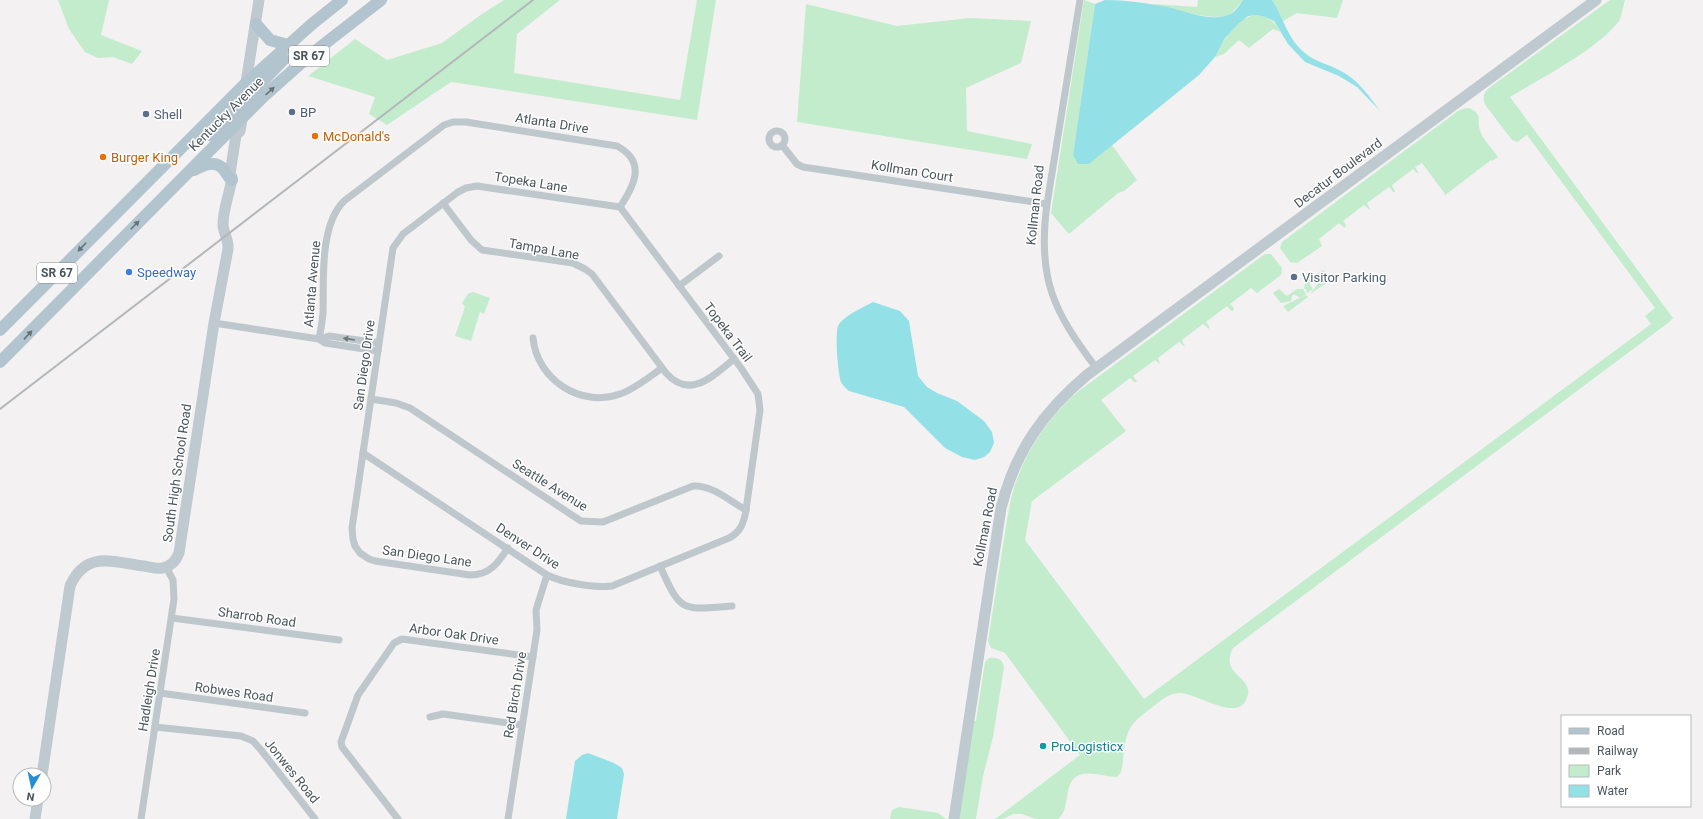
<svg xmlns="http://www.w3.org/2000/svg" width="1703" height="819" viewBox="0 0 1703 819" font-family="Roboto,sans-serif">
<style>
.green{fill:#c3eccd}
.water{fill:#93e1e6}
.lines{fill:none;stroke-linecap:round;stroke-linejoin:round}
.street{stroke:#bdc7cc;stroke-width:7}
.secondary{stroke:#becad0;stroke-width:11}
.primary{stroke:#b2c4cd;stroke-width:12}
.rail{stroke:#b3b7ba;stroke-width:2}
.oneway{fill:#647278}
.oneway2{fill:#6c787e}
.service-dot{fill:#5c6f8a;stroke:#fff;stroke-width:1.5}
.food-dot{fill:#e8710a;stroke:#fff;stroke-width:1.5}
.shop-dot{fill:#3f7fe0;stroke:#fff;stroke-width:1.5}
.culture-dot{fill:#0f9aa8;stroke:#fff;stroke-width:1.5}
.labels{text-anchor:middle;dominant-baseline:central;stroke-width:3;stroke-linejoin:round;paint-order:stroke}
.shield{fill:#fff;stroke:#80898d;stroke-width:1}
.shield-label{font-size:12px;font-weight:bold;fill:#4a565c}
.service-label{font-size:13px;fill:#4e5e75;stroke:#fff;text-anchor:start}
.street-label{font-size:13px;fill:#4a565c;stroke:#fff}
.food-label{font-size:13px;fill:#c56008;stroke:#fff;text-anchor:start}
.shop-label{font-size:13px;fill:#366cbe;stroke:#fff;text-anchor:start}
.culture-label{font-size:13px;fill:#0d838f;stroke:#fff;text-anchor:start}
</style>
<rect width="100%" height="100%" fill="#f3f1f1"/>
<g class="green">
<polygon points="58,0 109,0 101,35 142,51 132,64 113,57 98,58 85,52 69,29"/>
<polygon points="504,0 560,0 517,34 514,73 680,100 697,0 716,0 697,120 451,82 387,125 369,114 375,97 308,76 355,39 387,60 442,43 482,14"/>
<polygon points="1084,0 1095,4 1073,155 1094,160 1112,145 1137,180 1124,191 1118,193 1069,234 1051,213"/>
<path d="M1198,0H1243C1239,4 1235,10 1230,14C1217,23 1169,8 1153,4L1197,7Z"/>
<polygon points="1272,0 1343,0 1337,18 1297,13 1283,21"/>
<path d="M1610,0H1625C1623,6 1622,16 1619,21C1597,50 1541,78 1510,97L1673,318L1668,323L1233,648C1218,677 1258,676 1246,700C1236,722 1195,692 1179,693C1168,693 1158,703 1150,709C1141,716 1132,722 1128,733C1123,745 1124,760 1121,772L1117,777C1106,777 1093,772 1083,774C1060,779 1073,807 1058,819H1036L1022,814H1013L1003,819H995L1080,755L1005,653L991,648L988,641C993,609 998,577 1003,545C1007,523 1009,500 1017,479C1029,446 1050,417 1076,393L1265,254H1271L1282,268L1281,275L1257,293L1251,288L1230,304L1234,308L1233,311H1231L1227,306L1206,322L1209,326V329L1203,324L1182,340L1185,347L1179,342L1158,358L1160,364L1155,360L1133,376L1137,381L1136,382H1134L1130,378L1101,400L1126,431L1032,501L1025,540L1144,699L1651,324L1645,316L1655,308L1527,135L1517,142L1512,140L1486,106C1482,99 1483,93 1489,88Z"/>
<polygon points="806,4 897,26 970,18 1031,21 1021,63 966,88 967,131 1032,144 1027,159 797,122"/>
<path d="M1257,15C1269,17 1274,21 1280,32L1273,29L1249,48L1239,40L1224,54L1215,57C1224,40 1235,17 1257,15Z"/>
<path d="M1469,108C1484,115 1476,120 1480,130C1482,139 1493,149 1498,157L1492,161L1491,160L1444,196L1445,194L1422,163L1415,167L1418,172V174L1413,169L1392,185L1395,192H1393L1389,187L1367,203L1370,209V210L1364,205L1343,221L1346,225L1345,228L1339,223L1319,239L1322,246L1297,263L1290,262L1280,248L1282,242L1458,111L1462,109Z"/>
<polygon points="1323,270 1325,272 1318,281 1313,280 1311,281 1310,284 1313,289 1307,293 1306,289 1304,289 1305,283"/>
<polygon points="1327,275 1330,281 1310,294 1324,276"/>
<polygon points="1279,289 1287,296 1297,289 1303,289 1306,294 1300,298 1294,294 1292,296 1291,301 1281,303 1273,293"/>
<polygon points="473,292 490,298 484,314 480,312 471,341 455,336 465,307 462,303 468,294"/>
<polygon points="1306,295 1308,297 1288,312 1283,306"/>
<path d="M989,658C996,657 1003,659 1004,667L993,737L983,776L976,819H957L972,720L976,721L985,662Z"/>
<polygon points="899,807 938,813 946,819 890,819 892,810"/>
</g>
<g class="water">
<path d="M1105,0C1126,0 1146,3 1167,7C1186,11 1208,22 1228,15C1235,13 1239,5 1243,0H1272C1284,18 1287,39 1306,54C1316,62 1328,64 1339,70C1358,79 1368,95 1380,111L1357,87L1339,76L1305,62L1288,44L1274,21L1265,17L1257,15L1248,16L1238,24L1225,38L1215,57L1199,75L1094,160L1089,164H1078L1073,155L1095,4Z"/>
<path d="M873,302L900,311L909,321L918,376L927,387L937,393L957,401L984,421L992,432L994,443L990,452L984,457L975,460L962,457L945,448L904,407L849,391C846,388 843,386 841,382C838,373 834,331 839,324C847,314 862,308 873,302Z"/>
<polygon points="588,753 614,763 622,768 624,774 617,819 566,819 575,761 582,755"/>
</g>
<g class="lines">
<g class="street">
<path d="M1080,0L1047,204C1037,278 1053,311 1097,369"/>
<circle cx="777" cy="139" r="8"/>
<polyline points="782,145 797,164 803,167 1047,204"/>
<path d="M443,203L471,240L482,250L573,263L585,269L592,274L666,373C690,400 713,376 734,359"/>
<polyline points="679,286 719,256"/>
<polyline points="214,323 319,339 325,343 378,351"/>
<path d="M533,338C537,380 581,408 620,394C635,389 649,377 662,368"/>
<path d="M319,339C321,330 322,322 323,314C324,281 319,226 344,201L444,125L453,122H466L617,146C647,162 634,186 620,207"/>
<polyline points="319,339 329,336 379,343"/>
<path d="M371,399L396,403L410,408L581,521L603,522L693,486C713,485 729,501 746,510"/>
<path d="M363,453L547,575C563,583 595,588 612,586L729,538C741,532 744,522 746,510L760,410L758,394L741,368L620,207"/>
<path d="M508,548C498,563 490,575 470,575L375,561L369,559L360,553L355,546L353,539L352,528L393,248L403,234L458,192L466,188L477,186L620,207"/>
<path d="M660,566C681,613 681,610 732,606"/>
<polyline points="172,618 339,640"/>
<polyline points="160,693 305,713"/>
<polyline points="430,717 443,714 522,725"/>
<polyline points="155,727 241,736 253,741 261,750 315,819"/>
<polyline points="141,819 174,599 173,580 166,567"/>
<polyline points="398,819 342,747 341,742 358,695 394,643 402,639 533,657"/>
<polyline points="508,819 537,630 536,610 547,575"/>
</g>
<g class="secondary">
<polyline points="245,89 259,0"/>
<path d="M42,775L70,586C86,550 113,562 144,566C150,567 157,569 163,568C171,566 176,561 179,553L214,323L228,249C229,240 223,233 223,224C223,209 230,193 232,177L230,174L236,135L240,131L243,114"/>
<polyline points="35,819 38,799"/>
<path d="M954,819L1001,508C1015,452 1043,412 1087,375L1596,0"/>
</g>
<g class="primary">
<polyline points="256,24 270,40 288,45"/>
<polyline points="243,107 259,85 284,59"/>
<polyline points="212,136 233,114 243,96"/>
<path d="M194,170C203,165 216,159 224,170C227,174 228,177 232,180"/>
<polyline points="0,330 246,83 312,24 342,0"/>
<polyline points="0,362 263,97 309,56 381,0"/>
</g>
<polyline class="rail" points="0,409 533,0"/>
</g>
<defs><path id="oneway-solid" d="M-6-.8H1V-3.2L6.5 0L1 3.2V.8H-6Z"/></defs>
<g class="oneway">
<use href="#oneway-solid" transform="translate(270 91) rotate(-42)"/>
<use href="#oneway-solid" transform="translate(135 225) rotate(-45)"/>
<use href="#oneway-solid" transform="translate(82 247) rotate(134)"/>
<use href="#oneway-solid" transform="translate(28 335) rotate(-47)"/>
</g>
<use class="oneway2" href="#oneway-solid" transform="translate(349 339) rotate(-171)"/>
<g class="service-dot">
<circle cx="292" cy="112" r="4"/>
<circle cx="146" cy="114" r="4"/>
<circle cx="1294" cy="277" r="4"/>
</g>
<g class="food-dot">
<circle cx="315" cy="136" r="4"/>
<circle cx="103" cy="157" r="4"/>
</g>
<circle class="shop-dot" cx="129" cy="272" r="4"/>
<circle class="culture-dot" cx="1043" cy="746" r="4"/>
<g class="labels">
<g class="shield">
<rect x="289" y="46" width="40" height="20" rx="3"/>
<rect x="37" y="263" width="40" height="20" rx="3"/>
</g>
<g class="shield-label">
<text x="309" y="56">SR 67</text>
<text x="57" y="273">SR 67</text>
</g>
<g class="service-label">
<text x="300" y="112">BP</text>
<text x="154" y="114">Shell</text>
<text x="1302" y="277">Visitor Parking</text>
</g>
<g class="street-label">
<text transform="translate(226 114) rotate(-45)">Kentucky Avenue</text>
<text transform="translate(552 123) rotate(9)">Atlanta Drive</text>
<text transform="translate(912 171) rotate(9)">Kollman Court</text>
<text transform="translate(1338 173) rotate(-37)">Decatur Boulevard</text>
<text transform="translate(531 182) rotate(9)">Topeka Lane</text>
<text transform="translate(1035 205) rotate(-84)">Kollman Road</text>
<text transform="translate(544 249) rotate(10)">Tampa Lane</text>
<text transform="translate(312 284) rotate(-85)">Atlanta Avenue</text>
<text transform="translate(728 332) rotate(53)">Topeka Trail</text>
<text transform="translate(364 365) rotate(-82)">San Diego Drive</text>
<text transform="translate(177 473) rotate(-82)">South High School Road</text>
<text transform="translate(550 485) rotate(32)">Seattle Avenue</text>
<text transform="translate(985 527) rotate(-79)">Kollman Road</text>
<text transform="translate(528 546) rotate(33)">Denver Drive</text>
<text transform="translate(427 556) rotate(8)">San Diego Lane</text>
<text transform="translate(257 617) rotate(8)">Sharrob Road</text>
<text transform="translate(454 634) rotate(8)">Arbor Oak Drive</text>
<text transform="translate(149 690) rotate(-81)">Hadleigh Drive</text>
<text transform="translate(234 692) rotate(8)">Robwes Road</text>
<text transform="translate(515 695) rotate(-81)">Red Birch Drive</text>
<text transform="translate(292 771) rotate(51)">Jonwes Road</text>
</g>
<g class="food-label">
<text x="323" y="136">McDonald's</text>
<text x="111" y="157">Burger King</text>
</g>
<g class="shop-label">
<text x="137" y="272">Speedway</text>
</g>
<g class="culture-label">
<text x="1051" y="746">ProLogisticx</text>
</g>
</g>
<rect x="1561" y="715" width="130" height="92" fill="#ffffff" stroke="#b7bbbe"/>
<rect x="1569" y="728" width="20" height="6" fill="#b2c4cd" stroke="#b7bbbe"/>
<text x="1597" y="735" font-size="12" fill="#4a565c">Road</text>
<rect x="1569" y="748" width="20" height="6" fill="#b3b7ba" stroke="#b7bbbe"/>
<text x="1597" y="755" font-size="12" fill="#4a565c">Railway</text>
<rect x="1569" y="765" width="20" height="12" fill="#c3eccd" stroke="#b7bbbe"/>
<text x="1597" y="775" font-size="12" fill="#4a565c">Park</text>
<rect x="1569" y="785" width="20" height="12" fill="#93e1e6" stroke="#b7bbbe"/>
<text x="1597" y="795" font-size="12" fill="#4a565c">Water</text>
<g transform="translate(32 787) rotate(189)"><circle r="19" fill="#ffffff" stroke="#b7bbbe"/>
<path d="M0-3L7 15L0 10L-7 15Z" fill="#278ed6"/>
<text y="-6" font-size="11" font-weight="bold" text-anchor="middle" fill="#4a565c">N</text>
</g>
</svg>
